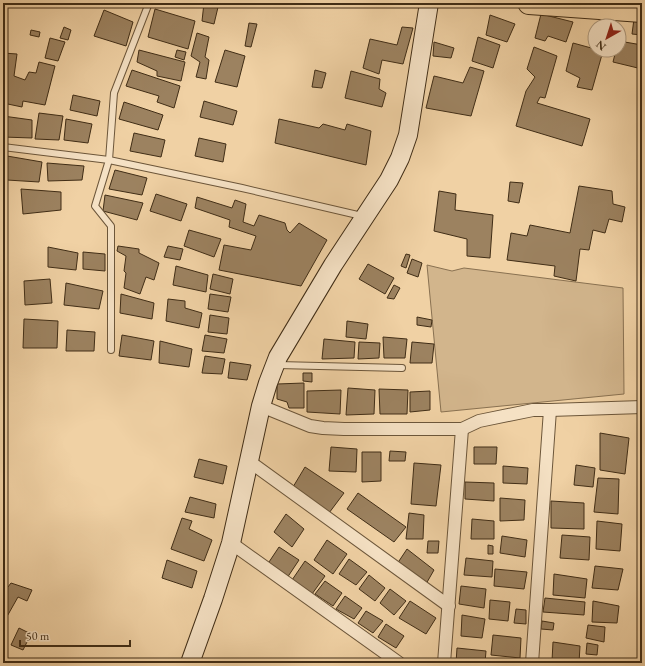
<svg xmlns="http://www.w3.org/2000/svg" width="645" height="666" viewBox="0 0 645 666" font-family="'EB Garamond',serif">
<style>
.green{fill:#d2b58c;stroke:#897151}
.building{fill:#9c8260;stroke:#402d16}
.lines{fill:none;stroke-linecap:round;stroke-linejoin:round}
.lane-casing{stroke:#6c563a;stroke-width:8}
.street-casing{stroke:#6c563a;stroke-width:14}
.secondary-casing{stroke:#402d16;stroke-width:20}
.highway-casing{stroke:#402d16;stroke-width:24}
.lane{stroke:#f5e1c4;stroke-width:6}
.street{stroke:#f5e1c4;stroke-width:12}
.secondary{stroke:#f5e1c4;stroke-width:18}
.highway{stroke:#f0d1a4;stroke-width:22}
</style>
<rect width="100%" height="100%" fill="#f0d1a4"/>
<filter id="stains"><feTurbulence type="fractalNoise" baseFrequency=".005" numOctaves="4"/><feColorMatrix values="0 0 0 0 .2 0 0 0 0 .09 0 0 0 0 .02 0 0 0 .5 -.17"/></filter>
<radialGradient id="worn" r=".72"><stop offset=".6" stop-color="#630" stop-opacity="0"/><stop offset="1" stop-color="#630" stop-opacity=".3"/></radialGradient>
<polygon class="green" points="427,265 452,271 464,268 623,288 624,394 441,412"/>
<g class="building">
<polygon points="204,3 219,3 214,24 202,21"/>
<polygon points="155,9 195,21 188,49 148,37"/>
<polygon points="104,10 133,22 126,46 94,36"/>
<polygon points="541,14 573,22 566,42 548,36 545,41 535,38"/>
<polygon points="3,15 7,17 3,41"/>
<polygon points="490,15 515,24 507,42 486,35"/>
<polygon points="634,19 642,21 642,35 632,34"/>
<polygon points="249,23 257,24 251,47 245,46"/>
<polygon points="64,27 71,30 68,40 60,38"/>
<polygon points="402,27 413,28 403,64 382,60 379,74 363,68 370,39 397,45"/>
<polygon points="31,30 40,32 39,37 30,35"/>
<polygon points="197,33 209,37 205,57 209,60 206,79 196,77 200,62 191,56"/>
<polygon points="478,37 500,45 493,68 472,61"/>
<polygon points="50,38 65,42 58,61 45,58"/>
<polygon points="619,41 642,45 642,69 613,62 616,50 619,50"/>
<polygon points="434,42 454,48 451,58 433,56"/>
<polygon points="573,43 595,49 595,50 603,51 592,90 577,87 580,78 566,71"/>
<polygon points="534,47 557,56 545,98 540,97 537,103 590,119 582,146 516,126 526,91 535,77 527,69"/>
<polygon points="139,50 185,62 181,81 157,76 157,71 137,62"/>
<polygon points="177,50 186,52 184,60 175,57"/>
<polygon points="225,50 245,56 237,87 215,82"/>
<polygon points="3,53 17,54 14,76 25,80 29,72 36,73 39,62 55,66 45,105 23,101 22,107 3,103"/>
<polygon points="470,67 484,71 471,116 426,108 434,76 463,83"/>
<polygon points="132,70 180,86 174,108 157,102 159,96 126,86"/>
<polygon points="315,70 326,73 322,88 312,87"/>
<polygon points="351,71 380,79 379,89 386,93 382,107 345,98"/>
<polygon points="73,95 100,101 97,116 70,110"/>
<polygon points="204,101 237,111 233,125 200,117"/>
<polygon points="124,102 163,115 158,130 119,119"/>
<polygon points="39,113 63,116 59,140 35,139"/>
<polygon points="3,116 32,120 32,138 3,137"/>
<polygon points="66,119 92,124 88,143 64,140"/>
<polygon points="279,119 319,128 323,124 345,130 347,124 371,131 366,165 275,143"/>
<polygon points="134,133 165,140 161,157 130,151"/>
<polygon points="199,138 226,144 223,162 195,156"/>
<polygon points="7,156 42,162 39,182 7,180"/>
<polygon points="47,163 84,166 82,180 48,181"/>
<polygon points="115,170 147,178 142,195 109,189"/>
<polygon points="510,182 523,183 519,203 508,201"/>
<polygon points="579,186 612,191 613,204 625,207 622,222 609,219 605,233 593,230 589,250 580,249 576,281 554,276 555,266 507,260 511,233 527,236 530,225 570,233"/>
<polygon points="21,189 61,192 61,210 23,214"/>
<polygon points="439,191 456,194 455,210 493,215 490,258 467,256 467,239 434,231"/>
<polygon points="156,194 187,204 181,221 150,211"/>
<polygon points="105,195 143,203 137,220 103,211"/>
<polygon points="197,197 232,208 235,200 246,204 243,222 254,226 259,215 285,223 287,230 290,233 299,223 327,240 301,286 219,270 224,245 251,250 256,236 229,227 230,220 195,208"/>
<polygon points="189,230 221,239 214,257 184,246"/>
<polygon points="118,246 139,249 139,253 159,263 154,280 146,277 140,294 124,288 126,273 124,271 126,256 117,251"/>
<polygon points="168,246 183,249 180,260 164,257"/>
<polygon points="48,247 78,253 76,270 48,267"/>
<polygon points="83,252 105,254 105,271 83,269"/>
<polygon points="406,254 410,255 406,268 401,266"/>
<polygon points="412,259 422,263 418,277 407,273"/>
<polygon points="368,264 394,278 385,294 359,279"/>
<polygon points="176,266 208,275 206,292 173,285"/>
<polygon points="213,274 233,279 230,294 210,289"/>
<polygon points="50,279 52,303 25,305 24,281"/>
<polygon points="66,283 103,291 99,309 64,305"/>
<polygon points="394,285 400,288 394,299 387,298"/>
<polygon points="121,294 154,303 152,319 120,313"/>
<polygon points="210,294 231,297 228,312 208,309"/>
<polygon points="168,299 185,301 185,308 202,313 199,328 166,321"/>
<polygon points="210,315 229,318 227,334 208,332"/>
<polygon points="417,317 432,320 431,327 417,325"/>
<polygon points="24,319 58,321 57,348 23,348"/>
<polygon points="347,321 368,324 366,339 346,337"/>
<polygon points="67,330 95,332 94,351 66,351"/>
<polygon points="122,335 154,341 151,360 119,356"/>
<polygon points="205,335 227,339 224,353 202,351"/>
<polygon points="383,337 407,339 405,358 384,358"/>
<polygon points="324,339 355,342 354,358 322,359"/>
<polygon points="160,341 192,349 189,367 159,363"/>
<polygon points="359,342 380,343 379,358 358,359"/>
<polygon points="412,342 434,344 432,363 410,363"/>
<polygon points="205,356 225,359 222,374 202,373"/>
<polygon points="230,362 251,365 247,380 228,378"/>
<polygon points="303,373 312,373 312,382 303,381"/>
<polygon points="304,383 304,408 289,408 287,402 277,399 277,384"/>
<polygon points="348,388 375,390 374,414 346,415"/>
<polygon points="379,389 408,390 407,414 380,414"/>
<polygon points="341,390 340,414 307,412 307,391"/>
<polygon points="430,391 430,410 410,412 410,392"/>
<polygon points="600,433 629,438 625,474 600,470"/>
<polygon points="331,447 357,449 356,472 329,471"/>
<polygon points="474,447 497,447 496,464 474,464"/>
<polygon points="390,451 406,452 405,461 389,461"/>
<polygon points="362,452 381,452 381,481 362,482"/>
<polygon points="199,459 227,466 223,484 194,477"/>
<polygon points="414,463 441,465 436,506 411,504"/>
<polygon points="576,465 595,468 593,487 574,485"/>
<polygon points="503,466 528,468 527,484 503,483"/>
<polygon points="305,467 344,493 329,513 293,487"/>
<polygon points="598,478 619,479 618,514 594,512"/>
<polygon points="465,482 494,483 494,501 465,499"/>
<polygon points="358,493 406,527 394,542 347,509"/>
<polygon points="190,497 216,504 214,518 185,512"/>
<polygon points="500,498 525,500 524,520 500,521"/>
<polygon points="551,501 584,503 584,529 551,528"/>
<polygon points="409,513 424,515 423,539 406,539"/>
<polygon points="286,514 304,529 292,547 274,532"/>
<polygon points="182,518 192,521 189,529 212,540 204,561 171,549"/>
<polygon points="472,519 494,521 494,539 471,539"/>
<polygon points="597,521 622,524 620,551 596,549"/>
<polygon points="562,535 590,537 589,560 560,558"/>
<polygon points="502,536 527,540 525,557 500,553"/>
<polygon points="327,540 347,554 333,574 314,560"/>
<polygon points="428,541 439,541 438,553 427,553"/>
<polygon points="488,545 493,546 493,554 488,554"/>
<polygon points="279,547 299,560 287,578 267,565"/>
<polygon points="407,549 434,570 426,584 397,564"/>
<polygon points="466,558 493,561 492,577 464,575"/>
<polygon points="349,559 367,572 356,585 339,574"/>
<polygon points="167,560 197,571 192,588 162,578"/>
<polygon points="305,561 325,576 312,594 292,580"/>
<polygon points="595,566 623,569 618,590 592,588"/>
<polygon points="495,569 527,572 524,589 494,586"/>
<polygon points="554,574 587,579 585,598 553,595"/>
<polygon points="369,575 385,588 375,601 359,589"/>
<polygon points="325,581 342,593 333,606 315,594"/>
<polygon points="11,583 32,590 27,601 18,597 5,620 3,619 3,591 4,592"/>
<polygon points="461,586 486,589 484,608 459,604"/>
<polygon points="390,589 406,601 394,615 380,603"/>
<polygon points="345,596 362,608 354,619 336,609"/>
<polygon points="545,598 585,602 584,615 543,612"/>
<polygon points="490,600 510,602 508,621 489,619"/>
<polygon points="410,601 436,618 426,634 399,618"/>
<polygon points="593,601 619,606 617,623 592,622"/>
<polygon points="516,609 526,610 526,624 514,623"/>
<polygon points="366,611 383,621 373,633 358,623"/>
<polygon points="462,615 485,619 482,638 461,636"/>
<polygon points="542,621 554,623 553,630 541,629"/>
<polygon points="386,624 404,636 396,648 378,637"/>
<polygon points="588,625 605,627 604,642 586,638"/>
<polygon points="19,628 31,634 23,650 11,645"/>
<polygon points="493,635 521,638 520,658 491,655"/>
<polygon points="553,642 580,646 579,663 552,661"/>
<polygon points="587,643 598,645 597,655 586,654"/>
<polygon points="457,648 486,651 485,663 456,663"/>
</g>
<g class="lines">
<defs>
<g id="lane">
<polyline points="3,147 109,160 242,188 362,216"/>
<polyline points="111,350 111,226 95,206 109,160 114,93 149,3"/>
<polyline points="278,365 402,368"/>
</g>
<g id="street">
<polyline points="261,406 310,426 323,428 344,429 462,429 479,421 533,410 550,410 642,407"/>
<polyline points="250,462 449,606"/>
<polyline points="231,543 399,663"/>
<polyline points="444,663 462,429"/>
<polyline points="532,663 550,410"/>
</g>
<polyline id="secondary" points="190,663 213,599 231,543 261,406 268,383 278,357 333,265 389,180 400,158 408,135 429,3"/>
<polyline id="highway" points="529,3 642,11"/>
</defs>
<use href="#lane" class="lane-casing"/>
<use href="#street" class="street-casing"/>
<use href="#secondary" class="secondary-casing"/>
<use href="#highway" class="highway-casing"/>
<use href="#lane" class="lane"/>
<use href="#street" class="street"/>
<use href="#secondary" class="secondary"/>
<use href="#highway" class="highway"/>
</g>
<rect width="645" height="666" fill="none" stroke="#f0d1a4" stroke-width="16"/>
<rect x="4" y="4" width="637" height="658" fill="none" stroke="#402d16" stroke-width="2"/>
<rect x="8" y="8" width="629" height="650" fill="none" stroke="#402d16"/>
<g transform="translate(607 38) rotate(219)"><circle r="19" fill="#f5e1c4" stroke="#ad997e"/>
<path d="M0-3L7 15L0 10L-7 15Z" fill="#8f2418"/>
<text y="-6" font-size="11" font-weight="bold" text-anchor="middle" fill="#402d16">N</text>
</g>
<path d="M20 640v6h110v-6" fill="none" stroke="#402d16" stroke-width="2"/>
<text x="26" y="640" font-size="12" fill="#402d16" stroke="#f5e1c4" stroke-width="3" paint-order="stroke">50 m</text>
<rect width="100%" height="100%" filter="url(#stains)"/>
<rect width="100%" height="100%" fill="url(#worn)"/>
</svg>
